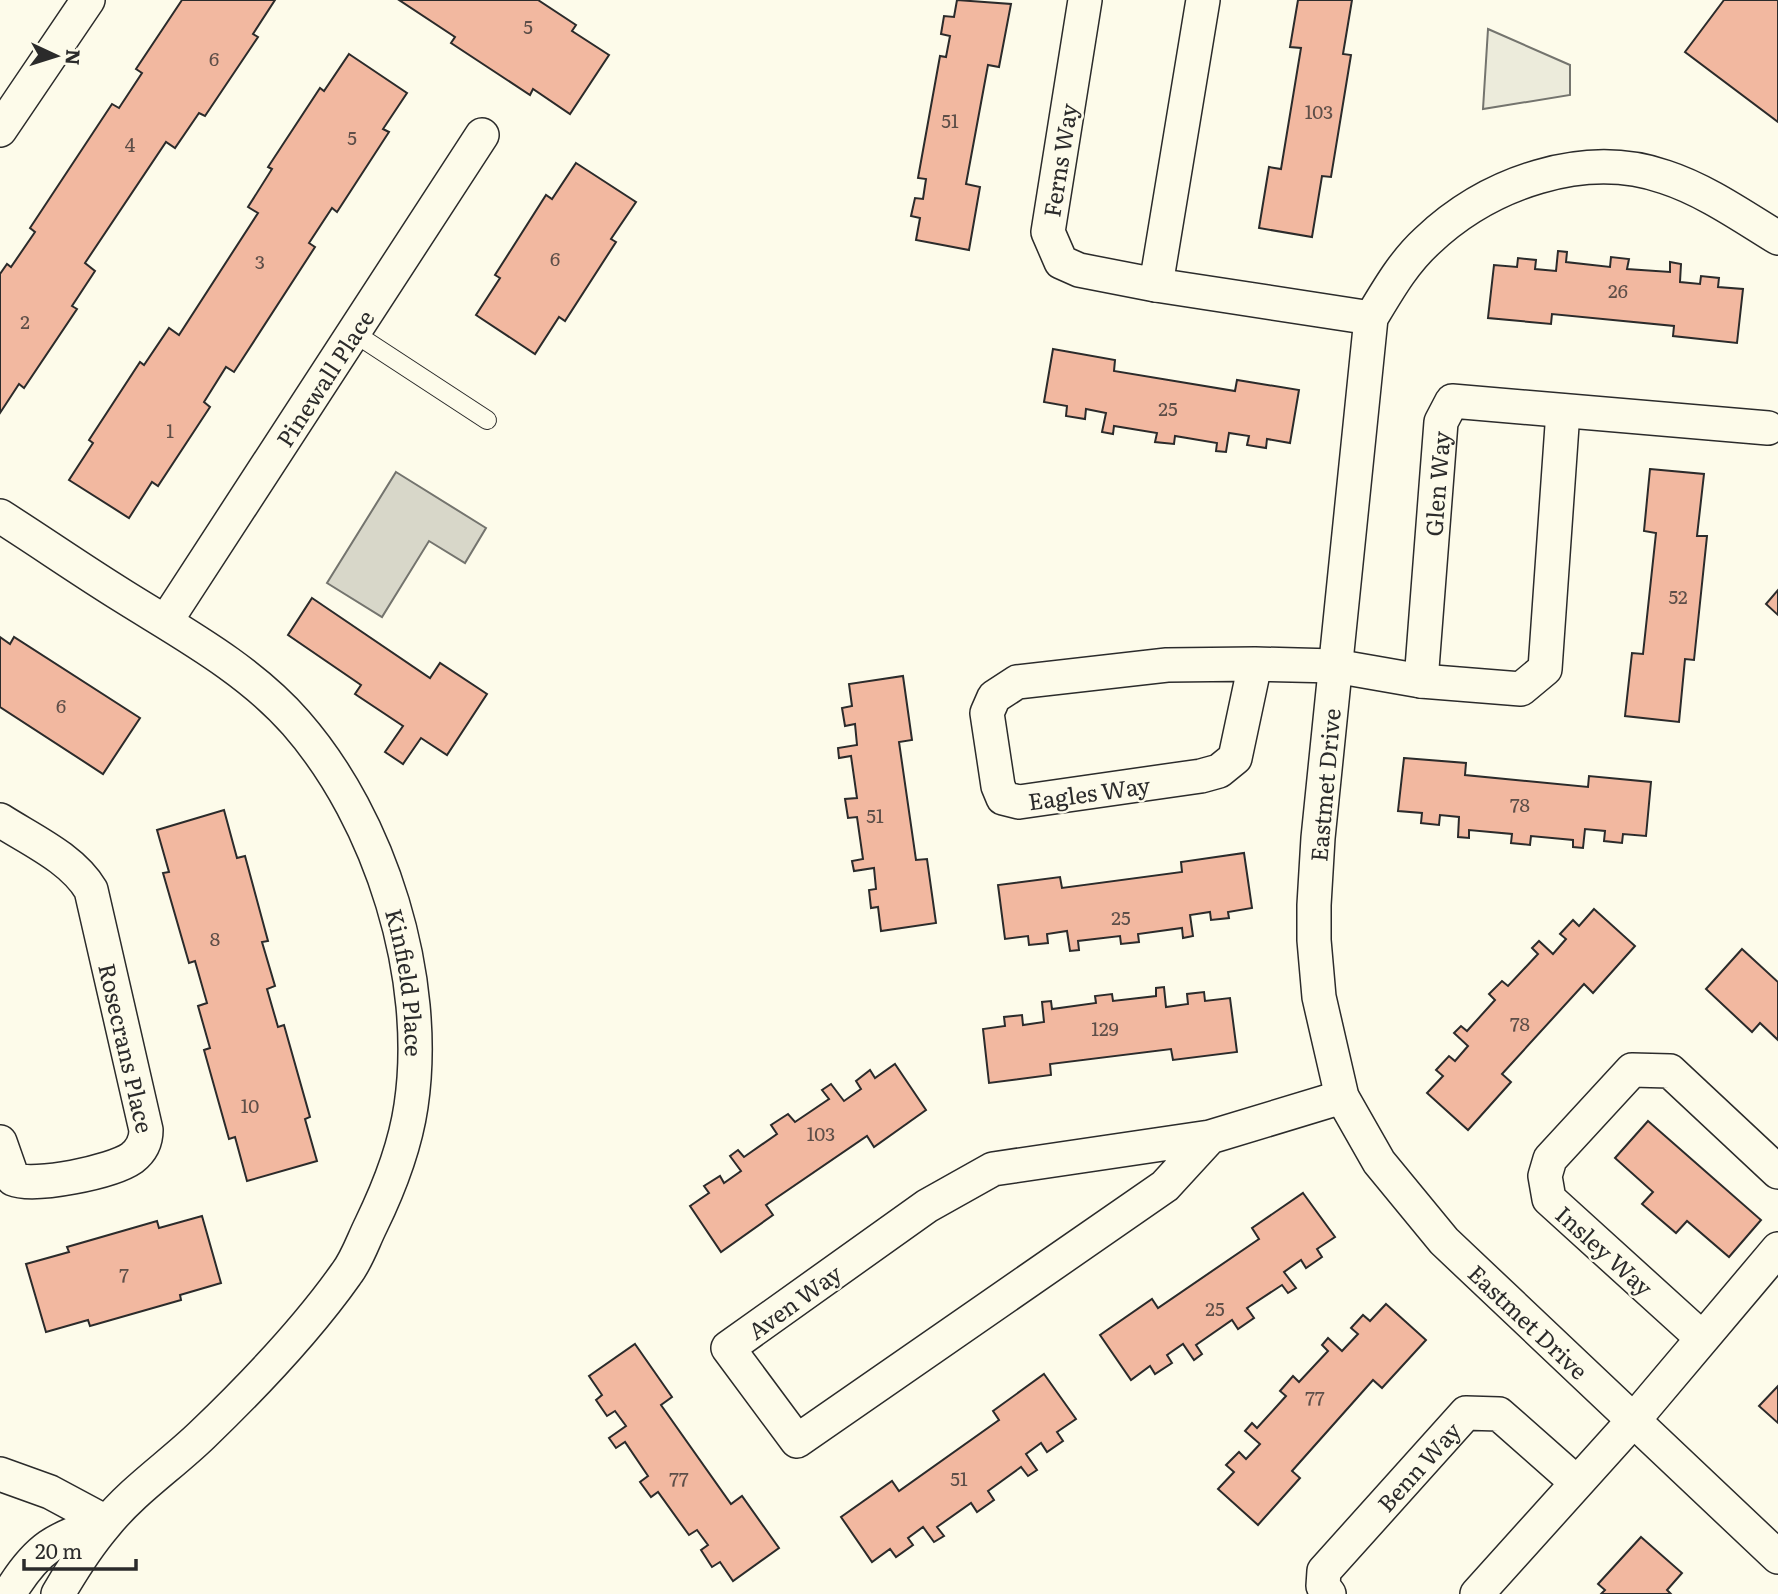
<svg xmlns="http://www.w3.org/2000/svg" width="1778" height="1594" viewBox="0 0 1778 1594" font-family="Literata,serif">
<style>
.green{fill:#ecebdb;stroke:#74746e;stroke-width:2}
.water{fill:#d8d7c9;stroke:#74746e;stroke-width:2}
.building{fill:#f2b8a0;stroke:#2b2b2b;stroke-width:2}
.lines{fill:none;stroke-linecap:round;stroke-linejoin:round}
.service-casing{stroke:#2b2b2b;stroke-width:20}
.minor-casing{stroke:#2b2b2b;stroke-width:36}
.service{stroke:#fdfbea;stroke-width:18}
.minor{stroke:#fdfbea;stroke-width:33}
.labels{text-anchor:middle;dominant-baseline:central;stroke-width:5;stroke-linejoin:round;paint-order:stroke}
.number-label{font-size:19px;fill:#5d4e48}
.street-label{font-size:23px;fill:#2b2b2b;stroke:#fdfbea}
</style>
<rect width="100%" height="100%" fill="#fdfbea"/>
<polygon class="green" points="1488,29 1570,65 1570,95 1483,109"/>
<polygon class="water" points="396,472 486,528 465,563 429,541 382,617 327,583"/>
<g class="building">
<polygon points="182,0 275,0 253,34 258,37 205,116 199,113 175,148 166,142 85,263 95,271 72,306 77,309 24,388 19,384 0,413 0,274 7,264 11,267 35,232 30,228 112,104 119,108 142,73 136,69"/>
<polygon points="399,0 538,0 576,25 572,31 609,55 570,114 533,89 530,95 451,43 455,37"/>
<polygon points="957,0 1011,4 999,67 988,65 966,184 980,187 969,250 916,240 920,218 911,216 915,198 923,199 926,179 918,178 940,56 946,57 950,36 941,34 944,16 954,17"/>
<polygon points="1298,0 1352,0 1343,54 1351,55 1331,177 1322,176 1312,237 1259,228 1269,167 1281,169 1301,48 1290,47"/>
<polygon points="1724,0 1778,0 1778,122 1685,52"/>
<polygon points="349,54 407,93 383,129 389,132 337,212 332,208 309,243 315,247 234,372 226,367 204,402 210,407 158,486 152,482 129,518 69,480 93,443 89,440 140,362 144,365 169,328 179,335 258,213 248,207 272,169 268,167 320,88 324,91"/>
<polygon points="576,163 636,202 611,239 616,242 565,321 559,317 535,354 476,315 500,278 495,275 546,195 552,199"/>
<polygon points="1558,251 1567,252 1566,262 1610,267 1611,257 1629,259 1627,269 1670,272 1670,262 1681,264 1680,282 1700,284 1701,276 1719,278 1718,287 1743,289 1737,343 1673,336 1674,326 1552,314 1551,324 1488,318 1494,265 1517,267 1518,258 1536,260 1535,269 1556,271"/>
<polygon points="1053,349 1115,360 1114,371 1235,391 1237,380 1299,390 1290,443 1267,439 1266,448 1247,445 1249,436 1229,433 1226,452 1216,451 1217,443 1175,436 1174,444 1155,442 1157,433 1114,426 1113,434 1102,432 1106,413 1086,409 1085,419 1066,416 1067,406 1044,402"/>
<polygon points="1650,469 1704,474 1697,536 1707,536 1694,660 1685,659 1679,722 1625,716 1632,653 1643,654 1656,533 1644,531"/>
<polygon points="1778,590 1778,615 1766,604"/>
<polygon points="312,598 430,678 440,663 487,694 447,755 421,738 403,764 385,752 403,726 355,694 361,685 288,635"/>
<polygon points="0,637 10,644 14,637 140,718 103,774 0,707"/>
<polygon points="903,676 912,740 899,742 916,860 927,859 936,923 881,931 878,907 871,908 869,890 876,889 874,868 854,871 852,861 863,859 857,817 848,818 845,799 857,798 851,756 839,758 838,748 857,745 855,724 845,726 842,708 852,706 849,684"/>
<polygon points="1404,758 1466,763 1465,775 1588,787 1589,776 1651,782 1646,836 1623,834 1622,843 1604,841 1605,831 1585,829 1583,848 1573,847 1573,840 1531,836 1530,845 1511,843 1512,834 1469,830 1469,838 1458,837 1459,817 1440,815 1439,825 1421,823 1422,813 1398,811"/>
<polygon points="224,810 237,858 245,856 268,941 262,942 275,986 267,989 278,1027 284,1025 310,1117 305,1119 317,1161 247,1181 235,1137 229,1139 204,1050 210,1048 198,1006 207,1003 195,961 189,963 163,873 169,872 157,830"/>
<polygon points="1244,853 1252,908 1228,912 1229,918 1211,920 1210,912 1190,915 1193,936 1183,938 1182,928 1138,934 1139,942 1121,944 1120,936 1078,941 1079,950 1070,951 1067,931 1047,934 1048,943 1029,945 1028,936 1005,939 998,885 1060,877 1062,888 1182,872 1181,862"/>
<polygon points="1594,909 1635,946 1593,993 1584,984 1502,1074 1511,1082 1468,1130 1427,1093 1443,1076 1436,1070 1449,1056 1455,1061 1468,1046 1454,1033 1461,1026 1467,1031 1495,1000 1489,994 1502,981 1508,986 1538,954 1532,948 1539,941 1553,954 1566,939 1560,934 1573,920 1579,926"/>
<polygon points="1742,949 1778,982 1778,1040 1760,1023 1752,1032 1706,989"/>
<polygon points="1164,987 1166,1007 1188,1004 1187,994 1204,992 1205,1001 1230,998 1237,1052 1173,1060 1171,1049 1050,1064 1051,1075 989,1083 983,1029 1005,1026 1004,1017 1022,1015 1023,1025 1044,1022 1042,1002 1051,1001 1052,1009 1096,1003 1095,996 1112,994 1113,1001 1156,996 1156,988"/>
<polygon points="895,1064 926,1110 874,1147 867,1136 766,1205 773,1215 721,1252 690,1206 709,1193 704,1186 720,1176 724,1183 741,1171 730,1156 738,1150 744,1157 777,1134 771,1125 788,1114 795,1122 829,1099 822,1090 831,1084 844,1101 861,1089 856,1081 870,1070 875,1078"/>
<polygon points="1648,1121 1761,1220 1729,1257 1687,1221 1676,1233 1642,1204 1653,1192 1615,1158"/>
<polygon points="1303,1193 1335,1237 1317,1249 1322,1257 1306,1268 1301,1260 1284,1272 1296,1288 1288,1293 1282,1285 1247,1308 1254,1318 1238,1329 1232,1320 1196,1345 1202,1354 1194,1360 1183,1344 1167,1355 1172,1363 1155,1374 1150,1366 1131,1380 1100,1335 1152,1299 1158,1308 1259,1239 1252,1228"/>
<polygon points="202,1216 221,1283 180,1295 181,1300 90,1326 88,1320 46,1332 26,1264 69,1252 67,1247 157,1221 159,1228"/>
<polygon points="1386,1304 1426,1340 1382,1388 1373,1380 1292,1471 1300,1478 1258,1525 1218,1489 1234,1472 1226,1465 1239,1452 1246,1459 1260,1444 1245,1431 1252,1423 1257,1428 1286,1396 1280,1391 1293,1376 1299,1382 1328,1351 1322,1345 1328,1338 1342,1351 1358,1334 1351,1328 1363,1315 1370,1321"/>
<polygon points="635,1344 672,1397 661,1405 731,1504 742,1496 779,1548 733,1581 720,1562 712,1567 701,1550 708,1545 697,1530 689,1535 658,1492 651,1497 640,1482 648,1476 625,1442 616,1448 609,1438 626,1426 615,1411 607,1416 596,1400 602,1395 589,1376"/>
<polygon points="1044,1374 1076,1419 1057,1432 1063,1441 1047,1452 1041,1443 1026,1454 1037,1470 1028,1476 1021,1467 988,1491 994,1500 977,1512 971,1503 937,1527 944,1536 934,1542 923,1527 908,1538 913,1545 896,1557 890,1549 872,1562 841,1517 892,1481 899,1491 999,1420 993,1411"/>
<polygon points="1778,1386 1778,1423 1759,1406"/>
<polygon points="1641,1537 1682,1573 1667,1590 1671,1594 1601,1594 1605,1590 1598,1584"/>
</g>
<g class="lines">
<defs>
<polyline id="service" points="354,333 487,420"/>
<g id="minor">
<polyline points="1085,0 1048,232 1061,262 1079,270 1156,285 1203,0"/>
<polyline points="0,130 88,0"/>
<path id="s1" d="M1778,238C1742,216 1705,190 1665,177C1584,149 1488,183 1427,241C1403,263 1388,290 1371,318L1318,838L1314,905V940L1319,997L1342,1097L1379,1162L1444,1241L1778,1557"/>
<polyline points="1156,285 1371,318"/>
<path id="s2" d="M0,516C41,542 81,570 123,596C182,633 249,669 296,723C381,820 430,978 411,1106C405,1147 389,1188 371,1225C363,1241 357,1260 346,1274C305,1332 253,1386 202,1435C171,1465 132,1491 105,1525C87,1546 72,1570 58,1594"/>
<path id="s3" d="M166,621L482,135"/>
<polyline points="1255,664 1235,758 1219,771 1201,776 1019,802 1003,798 998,786 987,713 994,697 1017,682 1167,665 1255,664 1335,666 1421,681 1521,689 1545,669 1563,411"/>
<path id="s4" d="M1421,681L1441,422L1452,401L1768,428"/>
<path id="s5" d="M0,820C31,840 72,858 91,890L146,1130C146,1141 141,1151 132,1158C112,1172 34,1188 13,1179L0,1142"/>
<polyline points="1210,1137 993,1169 927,1206 728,1348 797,1441 1165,1186 1210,1137 1342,1097"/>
<polyline points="1701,1337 1549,1199 1545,1176 1550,1159 1632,1070 1670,1071 1778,1172"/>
<polyline points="0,1474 50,1492 106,1522"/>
<path d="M9,1594C38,1546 55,1539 106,1522"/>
<path id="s6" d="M1329,1594L1323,1586L1324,1571L1466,1413L1499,1414L1576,1482"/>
<polyline points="1477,1594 1632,1422 1778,1249"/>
</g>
</defs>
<use href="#service" class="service-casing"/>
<use href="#minor" class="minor-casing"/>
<use href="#service" class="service"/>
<use href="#minor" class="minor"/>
</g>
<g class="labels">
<g class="number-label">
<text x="528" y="26">5</text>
<text x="214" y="58">6</text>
<text x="1319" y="111">103</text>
<text x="950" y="120">51</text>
<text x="352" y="137">5</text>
<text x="130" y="144">4</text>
<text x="555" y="258">6</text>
<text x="260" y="261">3</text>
<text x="1618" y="290">26</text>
<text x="25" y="321">2</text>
<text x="1168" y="408">25</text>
<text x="170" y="430">1</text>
<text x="1678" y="596">52</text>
<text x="61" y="705">6</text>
<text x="1520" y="804">78</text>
<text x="875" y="815">51</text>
<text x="1121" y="917">25</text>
<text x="215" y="938">8</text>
<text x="1520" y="1023">78</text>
<text x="1105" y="1028">129</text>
<text x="250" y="1105">10</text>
<text x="821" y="1133">103</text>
<text x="124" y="1274">7</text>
<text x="1215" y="1308">25</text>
<text x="1315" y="1397">77</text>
<text x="679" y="1478">77</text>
<text x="959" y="1478">51</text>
</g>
<g class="street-label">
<text transform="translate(1059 160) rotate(-81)">Ferns Way</text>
<text stroke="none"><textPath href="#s3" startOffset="290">Pinewall Place</textPath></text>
<text stroke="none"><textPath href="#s4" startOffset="198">Glen Way</textPath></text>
<text transform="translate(1324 785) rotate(-85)">Eastmet Drive</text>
<text transform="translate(1089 792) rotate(-8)">Eagles Way</text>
<text stroke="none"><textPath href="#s2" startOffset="649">Kinfield Place</textPath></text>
<text stroke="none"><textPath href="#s5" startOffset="278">Rosecrans Place</textPath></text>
<text transform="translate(1605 1250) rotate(42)">Insley Way</text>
<text transform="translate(794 1301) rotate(-36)">Aven Way</text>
<text stroke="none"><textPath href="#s1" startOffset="1561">Eastmet Drive</textPath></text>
<text stroke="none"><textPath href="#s6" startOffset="166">Benn Way</textPath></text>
</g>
</g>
<g transform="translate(56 56) rotate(94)" stroke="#fdfbea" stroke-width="5" paint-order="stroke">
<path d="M0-5L12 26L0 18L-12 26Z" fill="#2b2b2b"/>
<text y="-10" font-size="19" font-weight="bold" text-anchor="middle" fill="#2b2b2b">N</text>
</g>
<path d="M24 1559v10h112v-10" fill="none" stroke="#2b2b2b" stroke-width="3.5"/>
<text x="35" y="1559" font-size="21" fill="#2b2b2b" stroke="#fdfbea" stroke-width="5" paint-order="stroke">20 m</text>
</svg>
